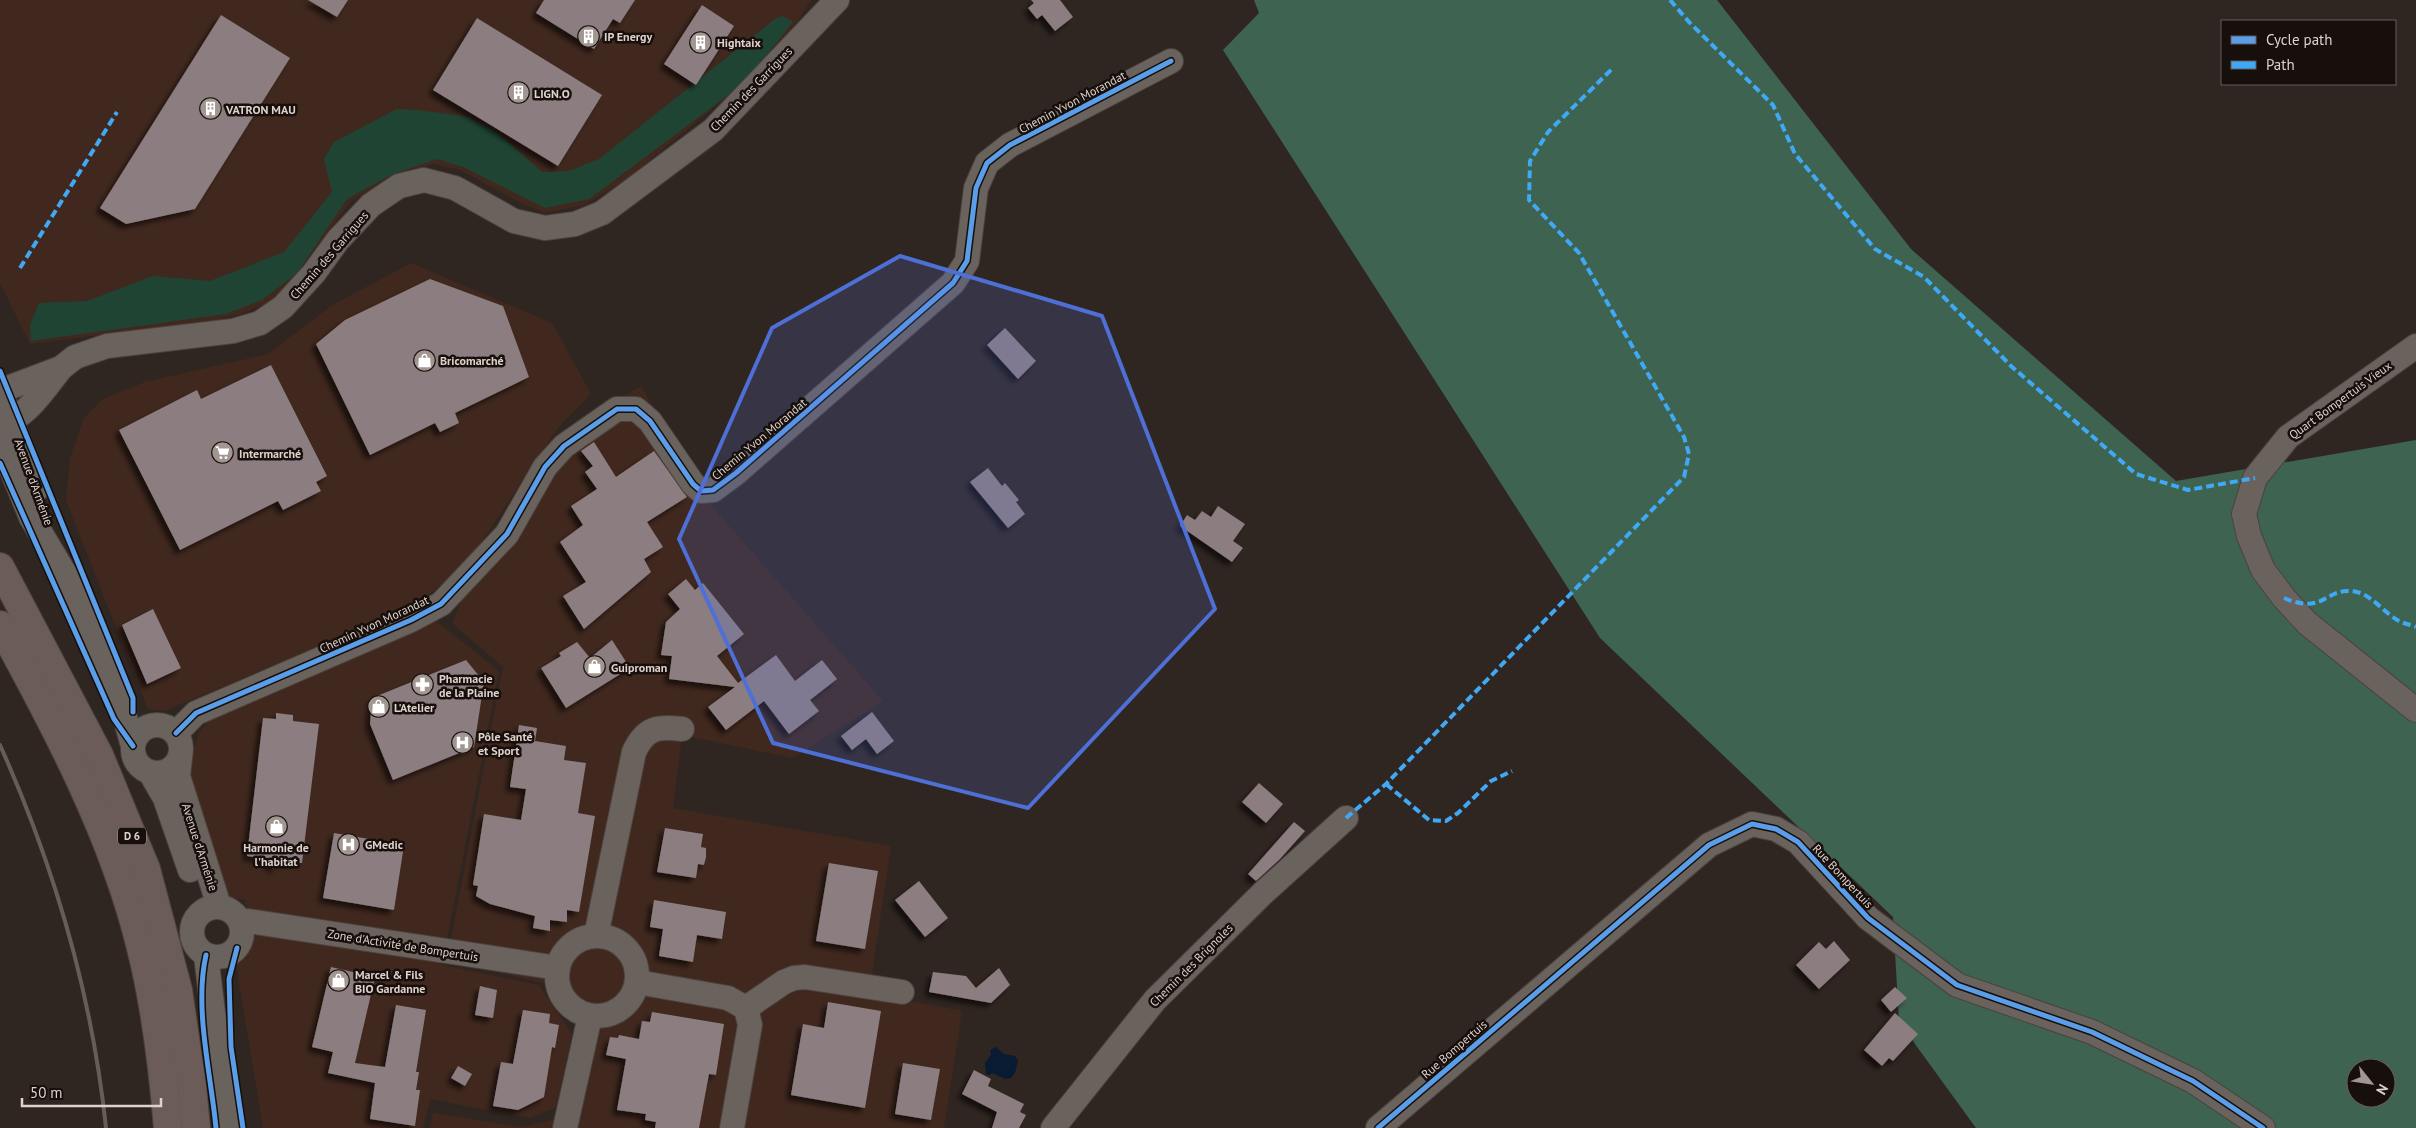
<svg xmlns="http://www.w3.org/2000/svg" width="2416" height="1128" viewBox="0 0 2416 1128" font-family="'PT Sans',sans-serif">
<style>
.built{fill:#40281e}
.green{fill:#204434}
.forest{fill:#3e6351;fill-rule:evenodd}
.water{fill:#081b32}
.building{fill:#8b7d80;filter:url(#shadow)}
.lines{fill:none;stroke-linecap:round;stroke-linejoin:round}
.minor-casing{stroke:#4c423e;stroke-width:26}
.highway-casing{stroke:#4c423e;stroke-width:30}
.minor{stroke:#6a625d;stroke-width:24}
.highway{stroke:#6c5c57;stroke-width:28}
.rail{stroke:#665d59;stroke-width:4}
.quiet{stroke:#3fa9f5;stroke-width:4;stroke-dasharray:8 4;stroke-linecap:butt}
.cycleway-casing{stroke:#170f0b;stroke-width:8}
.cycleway{stroke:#5a9eea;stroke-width:5}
.marked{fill:#4e6fd5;fill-opacity:0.2;stroke:#4e6fd5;stroke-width:4;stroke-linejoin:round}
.labels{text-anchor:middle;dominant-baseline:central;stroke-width:5;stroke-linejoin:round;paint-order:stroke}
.shield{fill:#170f0b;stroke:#a39893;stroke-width:1}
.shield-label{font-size:11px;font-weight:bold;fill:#dfd2cd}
.poi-label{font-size:12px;font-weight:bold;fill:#dfd2cd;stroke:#170f0b;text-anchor:start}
.street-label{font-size:12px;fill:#dfd2cd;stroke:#170f0b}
</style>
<defs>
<filter id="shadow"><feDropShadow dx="-4.5" dy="4.5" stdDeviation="2.5" flood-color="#0009"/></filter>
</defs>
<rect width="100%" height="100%" fill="#302621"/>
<g class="built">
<polygon points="0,0 811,0 793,28 740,86 624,181 584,205 545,213 523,204 460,170 434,164 393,177 351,201 291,282 266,304 240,314 216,320 30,344 0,283"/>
<polygon points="411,263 552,323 591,394 559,426 466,565 412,608 164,711 148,709 66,500 70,458 84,418 103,399 145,382 268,354 331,306"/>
<polygon points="641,386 710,504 883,701 793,758 682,735 673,808 891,846 869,993 962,1011 944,1128 430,1128 433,1113 522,1127 556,1119 579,1030 546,984 447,960 503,667 452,623 469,584 574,427"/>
<polygon points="436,621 499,671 442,965 539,985 572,1034 556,1108 529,1118 430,1099 423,1128 263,1128 237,970 236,953 242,940 250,935 245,900 228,897 220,891 188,765 199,733 211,716 249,704"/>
</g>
<polygon class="green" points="783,16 793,22 743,84 589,199 545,208 463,167 437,159 391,175 347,199 297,273 262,300 226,314 31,341 30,325 39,303 87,301 153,276 210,281 284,252 332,192 324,159 334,142 397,109 416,110 465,116 495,131 542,172 569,171 599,159 775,19"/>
<path class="forest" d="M1254,0H1717L1911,249L2176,481L2416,440V1128H1976L1899,1022L1893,917L1600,638L1223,50L1259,13ZM2356,1068H2386V1098H2356Z"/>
<polygon class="water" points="996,1047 1004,1054 1015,1056 1018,1061 1015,1073 1011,1078 1005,1079 992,1073 989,1075 986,1074 985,1063 991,1055 990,1050"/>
<g class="building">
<polygon points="308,0 348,0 337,17"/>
<polygon points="544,0 635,0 620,23 613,19 594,49 536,13"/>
<polygon points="1031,0 1060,0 1073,17 1055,31 1042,15 1037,19 1028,8 1034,3"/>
<polygon points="702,5 734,26 696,85 664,64"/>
<polygon points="221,15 290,58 195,209 126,224 100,208"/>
<polygon points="477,18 602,95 558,166 433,90"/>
<polygon points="430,279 503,306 529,377 455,413 459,423 440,432 435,423 370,455 316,344 345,320"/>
<polygon points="1005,328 1036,361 1018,379 987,345"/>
<polygon points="271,365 327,476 316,482 321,491 283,510 278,501 180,550 119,430 197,390 201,399"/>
<polygon points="594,442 616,477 654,451 687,497 647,522 663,547 644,559 651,572 584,629 563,596 586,582 560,542 583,525 571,506 597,489 585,472 593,466 581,451"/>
<polygon points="988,468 1002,486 1005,483 1019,500 1016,502 1025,514 1008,528 970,482"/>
<polygon points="1218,506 1245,524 1233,541 1243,548 1232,562 1180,526 1187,515 1195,520 1202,511 1211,517"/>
<polygon points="686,579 695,590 703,583 744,634 717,656 738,683 776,655 795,681 822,660 837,679 810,700 819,711 789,734 764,701 726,730 708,707 735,687 669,679 672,656 661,655 666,622 680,609 668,594"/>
<polygon points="153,609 181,668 147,684 122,625"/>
<polygon points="612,640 630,668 566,708 541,668 561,656 559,653 577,642 590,658"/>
<polygon points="466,660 484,682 474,747 393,780 370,724 372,698"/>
<polygon points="872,712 894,741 877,754 866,739 852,750 841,736"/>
<polygon points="276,713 293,715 293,721 319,724 302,863 281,861 273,869 267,859 247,856 263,718 276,719"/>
<polygon points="519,725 537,728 535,741 566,746 564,760 586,763 578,813 595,816 579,912 567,910 567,922 550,920 550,931 533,928 535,916 490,904 476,896 478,886 473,885 484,814 521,820 526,789 510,787"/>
<polygon points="1259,783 1283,804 1266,823 1242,802"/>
<polygon points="1294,822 1305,831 1280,859 1256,881 1248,874"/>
<polygon points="665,828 703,834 701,847 706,848 706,857 704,865 698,864 696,878 657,872"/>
<polygon points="334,833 404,845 394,910 323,898"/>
<polygon points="829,863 878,871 865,949 816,941"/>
<polygon points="919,881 948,918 925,937 895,900"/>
<polygon points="654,900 726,912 722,939 697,935 693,962 659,956 663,929 650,927"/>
<polygon points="1834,941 1850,960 1819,989 1796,965 1819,942 1826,949"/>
<polygon points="331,967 375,977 355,1063 385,1067 396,1005 426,1010 416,1072 419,1072 416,1090 420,1090 415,1126 370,1119 375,1083 328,1073 333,1052 312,1047"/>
<polygon points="999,968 1010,985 991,1003 929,992 933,972 966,976 976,988"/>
<polygon points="480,986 497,990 493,1018 475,1015"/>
<polygon points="1895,987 1907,998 1891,1012 1881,1000"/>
<polygon points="828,1002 881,1011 865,1108 791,1095 803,1024 824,1028"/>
<polygon points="523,1010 550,1014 549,1023 559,1025 555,1048 552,1047 544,1097 518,1110 493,1106 501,1062 513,1064"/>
<polygon points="652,1012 724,1024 716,1075 709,1074 699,1128 655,1128 656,1122 645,1120 646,1114 617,1110 626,1059 606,1055 610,1037 618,1038 619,1035 639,1039 642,1021 650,1022"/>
<polygon points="1895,1013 1918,1034 1893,1061 1889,1058 1882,1066 1864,1050"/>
<polygon points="903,1063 940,1069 931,1120 895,1114"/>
<polygon points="458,1066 472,1074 465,1086 451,1078"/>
<polygon points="974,1070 991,1079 988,1086 1024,1104 1020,1112 1026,1115 1019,1128 992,1128 997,1112 962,1094"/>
</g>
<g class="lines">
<defs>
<g id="minor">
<polyline points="2416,346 2288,437 2255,478 2244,514 2249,536 2263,570 2284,598 2307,623 2416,710"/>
<polyline points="61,368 75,357 107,346 233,331 260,323 283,307 314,273 338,240 371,205 399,186 424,180 455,188 514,221 545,228 575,224 602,213 713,130 837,0"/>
<polyline points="0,391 37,489"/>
<path d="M0,391L61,368C43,391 28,415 0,427"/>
<polyline points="0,441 31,517 65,574 120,700 133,746"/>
<circle cx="157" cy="749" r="24"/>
<polyline points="176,733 196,713 411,620 441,604 507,534 545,467 564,446 617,409 636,409 650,421 693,484 701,491 713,490 736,473 953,283 967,261 976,188 987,163 1010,145 1171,61"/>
<polyline points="180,758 178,776 219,906"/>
<polyline points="150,772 165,798 190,870"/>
<circle cx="217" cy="932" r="25"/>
<polyline points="248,921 558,968"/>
<path d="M596,936L634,752C645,728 657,726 682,729"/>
<circle cx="597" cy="976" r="40"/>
<polyline points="206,955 219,1062 230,1128"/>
<polyline points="637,982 728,998 746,1008 750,1025 732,1128"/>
<polyline points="746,1008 784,982 794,978 805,977 902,992"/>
<polyline points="565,1128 590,1016"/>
<polyline points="1053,1128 1155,1000 1263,893 1346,818"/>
<polyline points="1378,1128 1709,845 1752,824 1776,829 1798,842 1868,918 1957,985 2092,1032 2193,1081 2263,1128"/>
</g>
<g id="highway">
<polyline points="0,567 99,755 146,869 178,990 192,1086 196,1128"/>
<path d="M0,625C55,725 114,836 141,948C156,1007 163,1068 168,1128"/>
</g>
</defs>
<use href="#minor" class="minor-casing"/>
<use href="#highway" class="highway-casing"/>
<use href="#minor" class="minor"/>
<use href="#highway" class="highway"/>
<path class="rail" d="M0,745C55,868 92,994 106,1128"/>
<g class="quiet">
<polyline points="1670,0 1689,22 1773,105 1795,154 1875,249 1924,277 2011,366 2136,474 2188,490 2255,478"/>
<polyline points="20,268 117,112"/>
<path d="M2284,598C2326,616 2325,585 2357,592C2373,596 2386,615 2401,622C2406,624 2411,625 2416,627"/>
<polyline points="1386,784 1429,820 1446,821 1458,813 1491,781 1512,771"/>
<polyline points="1346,818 1386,784 1684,477 1689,454 1684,437 1579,253 1529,200 1530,161 1548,132 1613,68"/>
</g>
<defs>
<g id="cycleway">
<polyline points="0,371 133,698 133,712"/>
<polyline points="0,463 114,719 133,746"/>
<polyline points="176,733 196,713 411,620 441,604 507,534 545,467 564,446 617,409 636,409 650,421 693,484 701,491 713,490 736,473 953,283 967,261 976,188 987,163 1010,145 1171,61"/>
<polyline points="237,948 229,979 231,1047 243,1128"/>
<path d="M206,955C194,1008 211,1074 216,1128"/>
<polyline points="1378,1128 1709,845 1752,824 1776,829 1798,842 1868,918 1957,985 2092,1032 2193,1081 2263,1128"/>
</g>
</defs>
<use href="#cycleway" class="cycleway-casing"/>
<use href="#cycleway" class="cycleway"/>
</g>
<path class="marked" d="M900,256L1102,316L1215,609L1028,808L773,743L679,539L772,328Z"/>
<defs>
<symbol id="building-disc" viewBox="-11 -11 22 22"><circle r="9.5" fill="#a29691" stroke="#170f0b"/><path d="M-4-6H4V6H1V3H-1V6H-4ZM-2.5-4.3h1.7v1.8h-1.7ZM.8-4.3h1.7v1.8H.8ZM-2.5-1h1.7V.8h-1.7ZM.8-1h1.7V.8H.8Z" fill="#fff"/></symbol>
<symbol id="shop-disc" viewBox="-11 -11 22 22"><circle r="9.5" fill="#a29691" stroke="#170f0b"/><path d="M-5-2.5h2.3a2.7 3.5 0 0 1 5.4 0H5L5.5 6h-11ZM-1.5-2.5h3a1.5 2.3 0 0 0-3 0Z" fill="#fff"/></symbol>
<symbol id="supermarket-disc" viewBox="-11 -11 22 22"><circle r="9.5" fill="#a29691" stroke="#170f0b"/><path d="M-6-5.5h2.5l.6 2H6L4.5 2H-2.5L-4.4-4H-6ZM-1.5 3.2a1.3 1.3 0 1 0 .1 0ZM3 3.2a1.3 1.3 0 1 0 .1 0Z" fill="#fff"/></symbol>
<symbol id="pharmacy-disc" viewBox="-11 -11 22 22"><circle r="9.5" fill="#a29691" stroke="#170f0b"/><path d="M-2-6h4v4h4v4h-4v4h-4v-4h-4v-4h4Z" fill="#fff"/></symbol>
<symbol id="hospital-disc" viewBox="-11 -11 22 22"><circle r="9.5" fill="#a29691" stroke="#170f0b"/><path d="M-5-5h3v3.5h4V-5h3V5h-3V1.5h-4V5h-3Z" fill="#fff"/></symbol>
</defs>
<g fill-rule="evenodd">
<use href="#building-disc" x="576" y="24" width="25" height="25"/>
<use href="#building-disc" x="688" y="30" width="25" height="25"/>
<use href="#building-disc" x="506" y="80" width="25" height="25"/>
<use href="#building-disc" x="198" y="96" width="25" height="25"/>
<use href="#shop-disc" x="412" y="348" width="25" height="25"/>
<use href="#supermarket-disc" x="210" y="440" width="25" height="25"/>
<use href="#shop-disc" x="582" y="654" width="25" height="25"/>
<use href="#pharmacy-disc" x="410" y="672" width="25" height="25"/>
<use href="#shop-disc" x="366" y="694" width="25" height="25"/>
<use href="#hospital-disc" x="450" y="730" width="25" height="25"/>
<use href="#shop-disc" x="264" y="814" width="25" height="25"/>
<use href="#hospital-disc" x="336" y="832" width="25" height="25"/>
<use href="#shop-disc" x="326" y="968" width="25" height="25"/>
</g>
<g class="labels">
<rect class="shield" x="118" y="827.5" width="28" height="17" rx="4"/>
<g class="shield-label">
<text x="132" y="836">D 6</text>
</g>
<g class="poi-label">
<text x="604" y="36">IP Energy</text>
<text x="717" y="42">Hightaix</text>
<text x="534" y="93">LIGN.O</text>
<text x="226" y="109">VATRON MAU</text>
<text x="440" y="360">Bricomarché</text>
<text x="239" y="453">Intermarché</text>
<text x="611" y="667">Guiproman</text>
<text x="439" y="678">Pharmacie<tspan x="439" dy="14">de la Plaine</tspan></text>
<text x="394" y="707">L'Atelier</text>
<text x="478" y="736">Pôle Santé<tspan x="478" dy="14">et Sport</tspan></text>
<text x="365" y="844">GMedic</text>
<text x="276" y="847" text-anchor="middle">Harmonie de<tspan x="276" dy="14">l'habitat</tspan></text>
<text x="355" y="974">Marcel &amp; Fils<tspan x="355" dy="14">BIO Gardanne</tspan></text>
</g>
<g class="street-label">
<text transform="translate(751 89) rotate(-46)">Chemin des Garrigues</text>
<text transform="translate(1072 102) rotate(-28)">Chemin Yvon Morandat</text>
<text transform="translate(329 255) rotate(-49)">Chemin des Garrigues</text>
<text transform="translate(2340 400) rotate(-36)">Quart Bompertuis Vieux</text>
<text transform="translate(759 439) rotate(-40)">Chemin Yvon Morandat</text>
<text transform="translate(34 482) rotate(70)">Avenue d'Arménie</text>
<text transform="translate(374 624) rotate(-25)">Chemin Yvon Morandat</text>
<text transform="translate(200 847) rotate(72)">Avenue d'Arménie</text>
<text transform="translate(1843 876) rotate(47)">Rue Bompertuis</text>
<text transform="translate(403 945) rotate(9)">Zone d'Activité de Bompertuis</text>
<text transform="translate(1191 965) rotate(-45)">Chemin des Brignoles</text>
<text transform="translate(1454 1049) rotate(-41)">Rue Bompertuis</text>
</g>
</g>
<rect x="2221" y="20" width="175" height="65" fill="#170f0b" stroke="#675d59"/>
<rect x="2231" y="36" width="25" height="8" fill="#5a9eea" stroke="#675d59"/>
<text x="2266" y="45" font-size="15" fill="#dfd2cd">Cycle path</text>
<rect x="2231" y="61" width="25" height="8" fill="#3fa9f5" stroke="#675d59"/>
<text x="2266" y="70" font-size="15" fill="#dfd2cd">Path</text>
<g transform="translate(2371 1083) rotate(120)"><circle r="24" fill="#170f0b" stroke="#675d59"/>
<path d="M0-4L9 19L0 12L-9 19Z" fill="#a29691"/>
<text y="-8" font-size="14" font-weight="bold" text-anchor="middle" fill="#dfd2cd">N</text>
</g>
<path d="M22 1098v8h139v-8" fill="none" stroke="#dfd2cd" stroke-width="2.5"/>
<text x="30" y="1098" font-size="15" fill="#dfd2cd" stroke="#170f0b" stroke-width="4" paint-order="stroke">50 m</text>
</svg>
